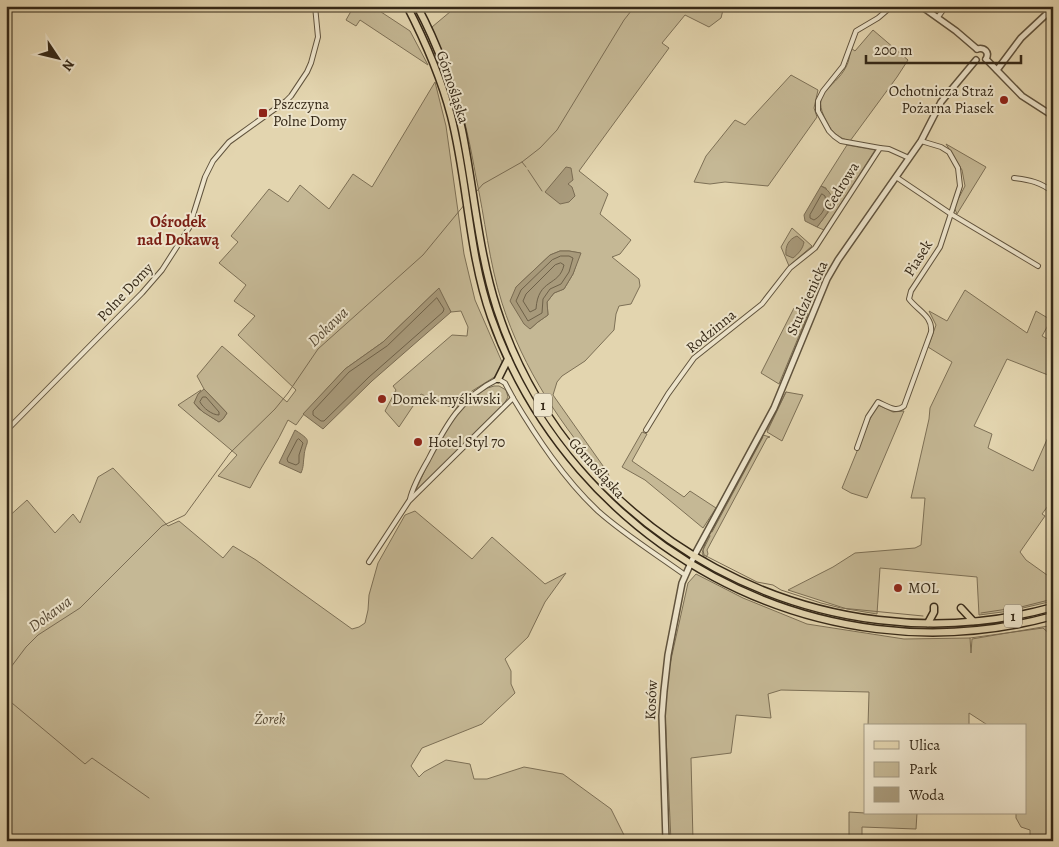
<svg xmlns="http://www.w3.org/2000/svg" width="1059" height="847" viewBox="0 0 1059 847" font-family="Alegreya,serif">
<style>
.green{fill:#c5b895;stroke:#7d7056;fill-rule:evenodd}
.water{fill:#a89a7b;stroke:#7a6c53}
.lines{fill:none;stroke-linecap:round;stroke-linejoin:round}
.shore{stroke:#6e6149;stroke-width:1}
.stream{stroke:#7a6c53;stroke-width:1}
.minor-casing{stroke:#60533d;stroke-width:6}
.tertiary-casing{stroke:#60533d;stroke-width:8}
.primary-casing{stroke:#352817;stroke-width:9}
.minor{stroke:#ede4cb;stroke-width:4}
.tertiary{stroke:#ede4cb;stroke-width:5}
.primary{stroke:#e3d5af;stroke-width:6}
.poi-dot{fill:#8f2418;stroke:#ede4cb;stroke-width:2}
.labels{text-anchor:middle;dominant-baseline:central;stroke-width:4;stroke-linejoin:round;paint-order:stroke}
.shield{fill:#ede4cb;stroke:#6c604d;stroke-width:1}
.shield-label{font-size:14px;font-weight:bold;fill:#352817}
.street-label{font-size:15px;fill:#352817;stroke:#ede4cb}
.poi-label{font-size:15px;fill:#352817;stroke:#ede4cb;text-anchor:start}
.park-label{font-size:15px;font-style:italic;fill:#594c36;stroke:#ede4cb}
.neighbourhood-label{font-size:16px;font-weight:bold;fill:#7a1f14;stroke:#ede4cb}
.water-label{font-size:16px;font-style:italic;fill:#584a35;stroke:#ede4cb}
</style>
<rect width="100%" height="100%" fill="#e3d5af"/>
<filter id="stains"><feTurbulence type="fractalNoise" baseFrequency=".004" numOctaves="4"/><feColorMatrix values="0 0 0 0 .2 0 0 0 0 .09 0 0 0 0 .02 0 0 0 .5 -.17"/></filter>
<radialGradient id="worn" r=".72"><stop offset=".6" stop-color="#630" stop-opacity="0"/><stop offset="1" stop-color="#630" stop-opacity=".3"/></radialGradient>
<g class="green">
<polygon points="354,6 372,6 410,31 428,65 360,20 356,26 346,20"/>
<path d="M457,6H724L721,18L709,27L685,15L662,43L669,48L579,171L608,194L600,214L631,240L620,254L612,257L639,279L640,286L631,304L619,306L616,314L614,330L585,361L562,376L557,382L553,395L608,473L609,476L607,478C562,427 523,369 502,303C489,262 485,219 476,177C471,149 465,119 456,91C449,70 440,49 432,27ZM560,251H569L580,253L573,274L564,289L554,293L547,302L548,315L538,322L530,329L516,287L550,255Z"/>
<path d="M873,30L908,60L897,77L850,141C839,138 832,133 827,122C809,91 834,90 846,67C849,62 850,54 851,48L855,51Z"/>
<polygon points="791,75 818,90 814,108 817,117 768,186 725,182 710,184 694,182 706,156 735,120 745,125"/>
<path d="M435,82L446,126L464,254L475,300L502,362L496,376L472,391L455,409L421,394L399,427L385,411L396,390L393,386L452,335L467,336L468,327L461,311L451,312L438,289L383,342L345,369L304,414L296,425L288,420C277,444 262,465 250,488L218,476L237,455L178,405L201,390L194,403L199,409L219,422L223,419L227,413L204,389L197,376L222,346L287,402L296,390L238,335L255,316L234,301L246,285L219,263L238,242L231,236L269,189L288,202L300,185L329,209L353,174L372,187Z"/>
<polygon points="946,144 986,167 957,214 954,207 965,186 962,170"/>
<polygon points="847,145 875,150 824,230 817,227 830,210 826,188 821,186"/>
<polygon points="792,228 812,246 789,266 781,247"/>
<polygon points="965,290 1027,333 1036,311 1051,320 1042,336 1053,342 1053,364 1048,375 1007,359 974,426 992,434 988,448 1033,471 1053,426 1053,499 1042,514 1045,516 1020,552 1026,560 1047,575 1053,568 1053,601 1010,611 979,615 977,577 880,568 877,614 847,609 788,590 833,567 855,553 915,548 921,545 925,498 911,498 929,419 930,408 952,362 928,347 936,325 929,311 947,321"/>
<polygon points="794,308 808,314 779,384 761,373"/>
<path d="M494,386H499L506,390L508,397L504,404L415,492C429,461 458,394 494,386Z"/>
<polygon points="786,392 803,395 782,441 767,432"/>
<polygon points="878,405 893,412 904,411 867,498 851,493 842,488 873,412"/>
<polygon points="642,432 647,434 632,461 684,497 690,491 716,508 703,528 645,480 622,467"/>
<polygon points="763,435 770,437 767,438 707,550 708,554 705,559 702,553 706,541"/>
<polygon points="113,468 168,526 179,521 223,558 233,546 256,560 352,629 359,627 365,623 368,610 369,595 378,563 405,515 415,511 472,559 492,537 545,584 566,573 545,602 528,637 505,659 511,671 511,684 515,693 482,724 422,748 411,766 419,777 424,772 446,760 470,764 474,779 487,779 524,767 563,774 611,809 627,841 6,841 6,519 27,500 55,533 73,514 80,523 98,477"/>
<polygon points="696,574 743,598 807,624 904,639 970,638 971,653 972,639 1048,626 1052,636 1053,651 1053,841 1030,841 1030,830 1021,827 1016,818 1016,813 1025,813 1025,726 989,726 969,713 969,726 868,726 869,692 781,690 768,694 771,718 736,715 731,753 691,758 693,841 671,841 664,691 688,583"/>
<polygon points="865,806 865,813 917,813 916,829 862,827 862,841 849,841 849,812 865,813"/>
</g>
<g class="water">
<polygon points="566,167 571,168 573,180 568,184 572,187 575,196 569,202 560,204 545,192"/>
<path d="M821,186C842,196 827,214 817,227L805,221L804,215Z"/>
<path d="M797,236L804,242C803,249 798,254 793,258L786,255C785,246 789,239 797,236Z"/>
<polygon points="560,251 569,251 581,253 573,274 564,289 554,293 547,302 548,315 538,322 530,329 524,324 510,301 516,287 550,255"/>
<polygon points="439,288 451,312 372,381 323,429 303,414 345,369 383,342"/>
<polygon points="204,389 227,413 223,419 219,422 203,412 194,403 198,394"/>
<path d="M295,430C315,443 305,439 304,457C303,463 304,466 301,473L279,463Z"/>
</g>
<g class="lines">
<g class="shore">
<path d="M822,194L825,196C827,206 823,215 814,220L810,218V215Z"/>
<polygon points="561,256 569,256 573,258 569,272 561,284 550,289 543,299 542,313 528,321 516,301 521,290 552,260"/>
<path d="M561,263L564,265C559,287 538,278 536,309L530,312L523,301L526,294L555,265Z"/>
<polygon points="437,298 444,309 443,312 369,377 324,421 321,421 313,415 313,411 349,372 387,346"/>
<path d="M203,397H206L219,412V415C212,415 203,408 200,402Z"/>
<polygon points="299,439 303,443 299,455 299,463 296,465 288,462 287,459 297,440"/>
</g>
<g class="stream">
<polyline points="522,162 526,167"/>
<polyline points="528,170 542,191"/>
<polyline points="476,192 483,184 522,162 540,148 557,130 624,20 635,6"/>
<polyline points="767,430 786,392"/>
<polyline points="712,532 763,437"/>
<polyline points="710,536 703,550 704,555 757,582 773,585 781,590 821,603 841,608 923,616"/>
<polyline points="981,613 1021,607 1053,599"/>
<polyline points="970,638 1043,628 1052,636 1053,651"/>
<polyline points="6,662 10,667"/>
<polyline points="6,677 11,667 26,647 38,635 80,608 162,526 185,515 230,453 275,409 288,393 318,349 423,255 465,204"/>
<polyline points="6,698 85,764 92,758 149,798"/>
</g>
<defs>
<g id="minor">
<polyline points="938,17 946,6"/>
<polyline points="880,148 841,141 834,136 829,131 818,111 818,101 823,91 843,66 856,31 878,18 892,6"/>
<polyline points="896,177 951,214 1038,266"/>
<path d="M1014,178C1030,180 1040,182 1053,192"/>
<polyline points="646,430 668,394 694,358 762,304 790,268 815,248 880,148 889,149 909,158"/>
<polyline points="6,431 142,293 162,270 189,228 205,177 213,161 229,142 286,101 291,96 307,72 311,63 318,37 315,6"/>
<path d="M857,448L868,417L878,402C887,406 896,413 904,406L931,332C933,316 918,311 909,299L911,291L940,247L960,186L958,168L949,152L941,147L921,141"/>
<path d="M410,499C413,486 421,472 428,460C446,425 461,397 498,379L505,383L513,398"/>
<path d="M369,562L409,501L513,398C537,438 564,479 598,511C625,535 656,554 685,575"/>
</g>
<g id="tertiary">
<polyline points="921,6 956,31 977,49"/>
<path d="M977,49C984,47 990,52 986,59"/>
<polyline points="986,59 1022,96 1053,116"/>
<polyline points="997,70 1021,38 1053,8"/>
<polyline points="666,841 662,716 664,691 668,655 682,583 694,556 774,408 827,279 838,260 921,141 941,102 976,60"/>
</g>
<g id="primary">
<path d="M407,6C425,41 441,78 451,116C468,182 468,252 491,317C572,546 816,681 1053,616"/>
<path d="M417,6C438,45 453,87 462,130C474,189 478,250 497,309C571,538 821,672 1053,607"/>
<polyline points="498,379 508,359"/>
<polyline points="961,608 973,621"/>
<polyline points="928,623 934,612 934,607"/>
</g>
</defs>
<use href="#minor" class="minor-casing"/>
<use href="#tertiary" class="tertiary-casing"/>
<use href="#primary" class="primary-casing"/>
<use href="#minor" class="minor"/>
<use href="#tertiary" class="tertiary"/>
<use href="#primary" class="primary"/>
</g>
<g class="poi-dot">
<circle cx="1004" cy="100" r="5"/>
<rect x="258" y="108" width="10" height="10" rx="2.5"/>
<circle cx="382" cy="399" r="5"/>
<circle cx="418" cy="442" r="5"/>
<circle cx="898" cy="588" r="5"/>
</g>
<g class="labels">
<g class="shield">
<rect x="534" y="393.5" width="18" height="23" rx="4"/>
<rect x="1004" y="604.5" width="18" height="23" rx="4"/>
</g>
<g class="shield-label">
<text x="543" y="405">1</text>
<text x="1013" y="616">1</text>
</g>
<g class="street-label">
<text transform="translate(453 87) rotate(72)">Górnośląska</text>
<text transform="translate(841 186) rotate(-58)">Cedrowa</text>
<text transform="translate(918 258) rotate(-58)">Piasek</text>
<text transform="translate(125 292) rotate(-47)">Polne Domy</text>
<text transform="translate(807 298) rotate(-66)">Studzienicka</text>
<text transform="translate(711 331) rotate(-39)">Rodzinna</text>
<text transform="translate(597 468) rotate(48)">Górnośląska</text>
<text transform="translate(651 700) rotate(-87)">Kosów</text>
</g>
<g class="poi-label">
<text x="994" y="91" text-anchor="end">Ochotnicza Straż<tspan x="994" dy="17">Pożarna Piasek</tspan></text>
<text x="273" y="104">Pszczyna<tspan x="273" dy="17">Polne Domy</tspan></text>
<text x="392" y="399">Domek myśliwski</text>
<text x="428" y="442">Hotel Styl 70</text>
<text x="908" y="588">MOL</text>
</g>
<g class="park-label">
<text x="270" y="719">Żorek</text>
</g>
<g class="neighbourhood-label">
<text x="178" y="222">Ośrodek<tspan x="178" dy="18">nad Dokawą</tspan></text>
</g>
<g class="water-label">
<text transform="translate(328 327) rotate(-44)">Dokawa</text>
<text transform="translate(50 614) rotate(-36)">Dokawa</text>
</g>
</g>
<rect width="1059" height="847" fill="none" stroke="#e3d5af" stroke-width="25"/>
<rect x="8" y="8" width="1044" height="832" fill="none" stroke="#352817" stroke-width="2.5"/>
<rect x="12" y="12" width="1034" height="822" fill="none" stroke="#352817"/>
<rect x="864" y="724" width="162" height="90" fill="#ede4cb" stroke="#a39983"/>
<rect x="874" y="741" width="25" height="8" fill="#e3d5af" stroke="#a39983"/>
<text x="909" y="750" font-size="15" fill="#352817">Ulica</text>
<rect x="874" y="762" width="25" height="15" fill="#c5b895" stroke="#a39983"/>
<text x="909" y="774" font-size="15" fill="#352817">Park</text>
<rect x="874" y="787" width="25" height="15" fill="#a89a7b" stroke="#a39983"/>
<text x="909" y="800" font-size="15" fill="#352817">Woda</text>
<g transform="translate(58 58) rotate(125)" stroke="#ede4cb" stroke-width="4" paint-order="stroke">
<path d="M0-4L9 19L0 12L-9 19Z" fill="#352817"/>
<text y="-8" font-size="14" font-weight="bold" text-anchor="middle" fill="#352817">N</text>
</g>
<path d="M866 55v8h155v-8" fill="none" stroke="#352817" stroke-width="2.5"/>
<text x="874" y="55" font-size="15" fill="#352817" stroke="#ede4cb" stroke-width="4" paint-order="stroke">200 m</text>
<rect width="100%" height="100%" filter="url(#stains)"/>
<rect width="100%" height="100%" fill="url(#worn)"/>
</svg>
